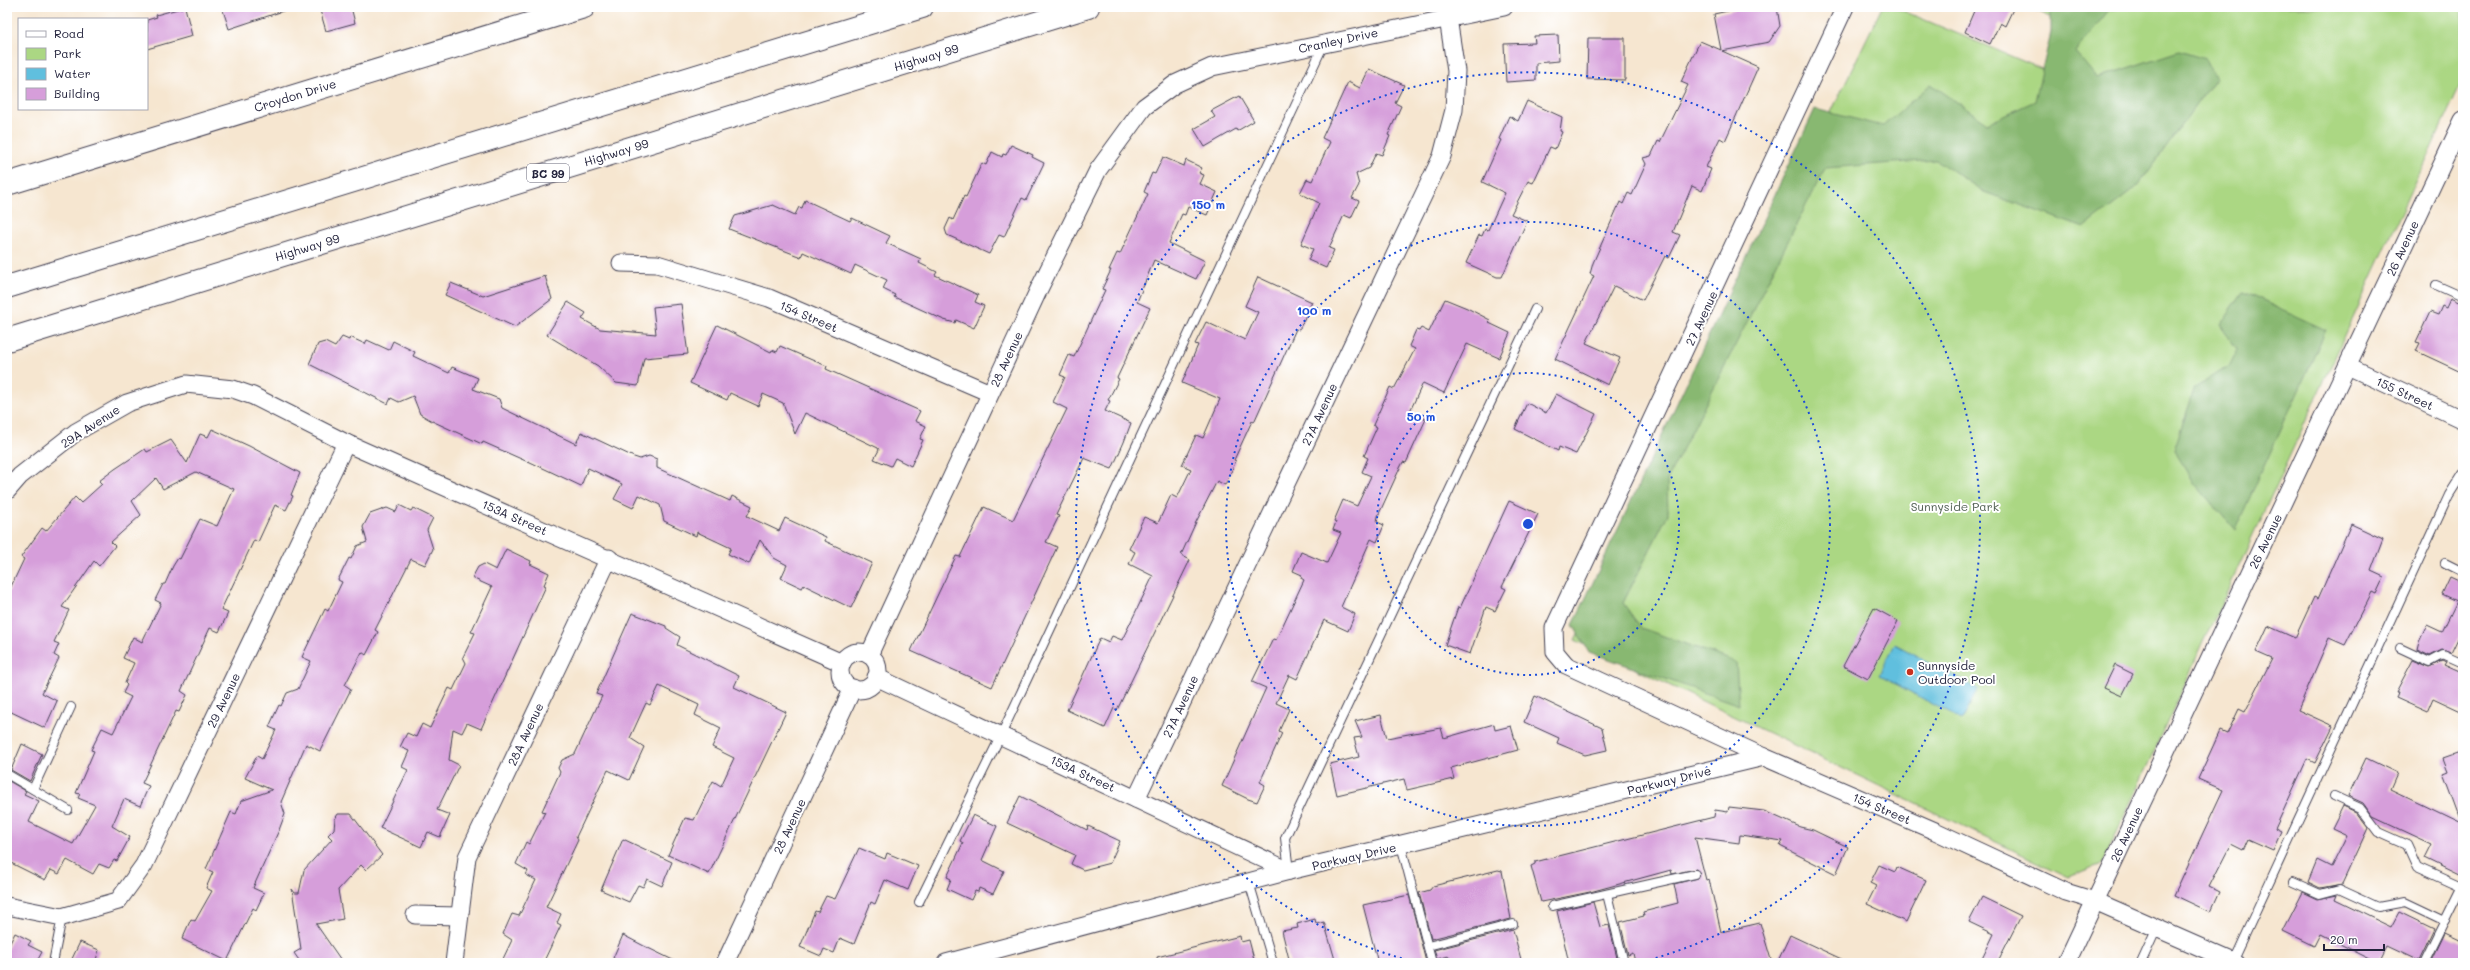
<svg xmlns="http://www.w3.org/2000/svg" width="2470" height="970" viewBox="0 0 2470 970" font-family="Mali,sans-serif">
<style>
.green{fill:#abd783;stroke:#667c5f}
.forest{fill:#88b871;stroke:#556d56}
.water{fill:#60bfde;stroke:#41708c}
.building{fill:#d69eda}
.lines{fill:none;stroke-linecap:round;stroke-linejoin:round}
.lane-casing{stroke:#423f51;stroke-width:10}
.street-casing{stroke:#423f51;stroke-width:19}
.secondary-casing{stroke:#423f51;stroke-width:24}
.highway-casing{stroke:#423f51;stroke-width:24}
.lane{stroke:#fff;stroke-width:8}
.street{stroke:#fff;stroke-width:17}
.secondary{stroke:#fff;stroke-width:22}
.highway{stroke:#fff;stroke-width:22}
.ring{fill:none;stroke:#1d4ed8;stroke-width:2;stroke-dasharray:2 4}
.poi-dot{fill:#c8321e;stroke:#fff;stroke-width:1.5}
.labels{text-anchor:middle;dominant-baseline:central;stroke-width:4;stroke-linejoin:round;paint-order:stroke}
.shield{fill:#fff;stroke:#646476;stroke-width:1}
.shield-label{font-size:11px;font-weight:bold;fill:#22223b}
.street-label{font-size:12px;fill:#22223b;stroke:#fff}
.park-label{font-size:12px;fill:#526154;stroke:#fff}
.poi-label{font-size:12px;fill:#22223b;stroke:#fff;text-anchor:start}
.centre{fill:#1d4ed8;stroke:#fff;stroke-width:2}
.ring-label{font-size:12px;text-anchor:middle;font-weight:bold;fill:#1d4ed8;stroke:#fff;stroke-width:4;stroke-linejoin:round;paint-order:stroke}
</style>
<rect width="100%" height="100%" fill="#fff"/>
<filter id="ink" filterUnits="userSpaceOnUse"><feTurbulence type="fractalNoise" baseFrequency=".025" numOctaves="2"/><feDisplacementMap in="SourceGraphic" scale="8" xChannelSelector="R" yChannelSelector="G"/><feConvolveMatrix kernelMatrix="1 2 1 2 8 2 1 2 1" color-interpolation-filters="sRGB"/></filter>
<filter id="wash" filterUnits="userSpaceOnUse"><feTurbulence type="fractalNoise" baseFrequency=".012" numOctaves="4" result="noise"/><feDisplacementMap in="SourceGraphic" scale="16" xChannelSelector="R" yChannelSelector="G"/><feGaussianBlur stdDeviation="0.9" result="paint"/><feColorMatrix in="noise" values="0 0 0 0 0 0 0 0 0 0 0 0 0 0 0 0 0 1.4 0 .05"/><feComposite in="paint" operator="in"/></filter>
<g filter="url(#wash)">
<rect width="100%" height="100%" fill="#f6e6d0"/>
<polygon class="green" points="1882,7 1894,7 2044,70 2066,24 2028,7 2463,7 2463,79 2102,864 2069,877 1575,640"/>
<g class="forest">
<polygon points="2051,7 2130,7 2109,10 2075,52 2097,78 2179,51 2205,59 2215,78 2138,186 2084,228 1984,192 1936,160 1825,168 1667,480 1668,514 1623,603 1641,628 1736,662 1739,705 1589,652 1573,625 1815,109 1883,126 1931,84 1987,123 2035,101 2051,32"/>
<polygon points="2243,292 2326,330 2235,530 2195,484 2174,450 2195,388 2229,366 2237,349 2220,325"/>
</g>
<polygon class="water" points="1895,644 1978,689 1962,720 1879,675"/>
<g id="blocks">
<g class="building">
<polygon points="185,7 192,36 147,49 147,20 157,17 156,15"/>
<polygon points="222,7 286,7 286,10 229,29"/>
<polygon points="319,7 351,7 355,23 326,31"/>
<polygon points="1746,7 1777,7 1780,26 1769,42 1722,51 1758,67 1725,141 1720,138 1706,167 1711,169 1702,191 1692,186 1673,232 1680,235 1669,258 1665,256 1643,300 1614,286 1586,343 1620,358 1608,385 1555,359 1594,276 1590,274 1593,263 1620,202 1623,204 1628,193 1632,195 1646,164 1643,158 1651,156 1658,141 1660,142 1688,85 1681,82 1700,41 1721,50 1714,14"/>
<polygon points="1965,7 2014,7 2005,26 2000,23 1990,44 1965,32 1974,11"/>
<polygon points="1558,35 1559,61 1536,63 1536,80 1506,82 1504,44 1535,43 1534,36"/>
<polygon points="1588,38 1625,38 1625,80 1587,79"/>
<polygon points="1369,69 1404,85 1395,103 1401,106 1388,135 1390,136 1382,155 1376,153 1369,168 1356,174 1359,185 1352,198 1359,201 1351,218 1344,215 1329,248 1334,250 1326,268 1308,260 1313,249 1301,244 1319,203 1300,193 1307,179 1312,181 1330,142 1322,138 1348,82 1360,88"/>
<polygon points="1239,96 1254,121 1237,131 1236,129 1205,147 1194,129 1215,117 1211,111"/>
<polygon points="1527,101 1562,117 1560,131 1562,132 1555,149 1550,147 1533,183 1528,181 1511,214 1527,221 1502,277 1497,277 1466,263 1479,235 1482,236 1485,229 1488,230 1505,193 1482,182 1501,140 1499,139 1509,116 1518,121"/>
<polygon points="1011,145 1033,155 1032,157 1044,163 1026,200 1022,198 1004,237 999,235 989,254 947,235 945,229 950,218 953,220 964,196 966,197 982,163 986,165 992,152 1002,157 1003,154 1006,155"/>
<polygon points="1163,157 1184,166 1186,160 1202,168 1199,173 1204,175 1200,184 1217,192 1207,215 1188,207 1185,215 1182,214 1169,243 1205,261 1196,279 1154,260 1137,302 1150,308 1117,378 1119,379 1108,400 1110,401 1105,411 1131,423 1124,442 1112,469 1084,458 1056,515 1059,516 1046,542 1057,547 992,687 911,651 956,556 960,557 984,507 1013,520 1067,409 1053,402 1065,377 1060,375 1069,355 1074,357 1105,290 1102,289 1111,270 1109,270 1117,253 1120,254 1148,194 1144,192 1152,173 1155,174"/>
<polygon points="805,200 850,221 852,218 890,236 886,243 921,259 919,263 937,272 935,275 978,295 975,302 984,306 974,328 956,320 955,323 944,320 894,297 895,295 883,289 887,280 855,265 851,274 803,252 801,257 729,229 735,216 773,205 795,215 799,207 802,208"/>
<polygon points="545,276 552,299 515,327 445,295 451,283 483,296"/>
<polygon points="1258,277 1312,302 1299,330 1296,329 1254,422 1252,421 1234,460 1236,461 1225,485 1217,481 1196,522 1181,555 1190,560 1117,710 1114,708 1105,728 1067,710 1100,638 1109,642 1112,636 1122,640 1153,576 1129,564 1135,552 1129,549 1144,517 1158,523 1171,495 1177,498 1191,469 1182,465 1196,435 1203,438 1220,399 1182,383 1198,345 1195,344 1206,322 1245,340 1258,312 1245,306"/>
<polygon points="1445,299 1467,308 1490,320 1489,323 1510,333 1499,358 1467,344 1444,393 1423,383 1410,411 1426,419 1406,463 1403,462 1399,470 1378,516 1377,522 1384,525 1377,542 1371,539 1341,607 1355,614 1348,631 1324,620 1297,679 1289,675 1276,703 1289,709 1279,731 1282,733 1260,782 1265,785 1257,802 1248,799 1222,786 1266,688 1252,682 1273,639 1276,640 1304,580 1301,578 1302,575 1293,571 1301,552 1327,563 1341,533 1333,530 1336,522 1334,521 1343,500 1357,506 1371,476 1362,472 1368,458 1364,456 1377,427 1373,425 1390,387 1394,389 1415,349 1409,346 1416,330 1419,331 1421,328 1429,332"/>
<polygon points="2450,299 2463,305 2463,373 2416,351 2420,343 2416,342 2430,312 2438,315 2442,306 2446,308"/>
<polygon points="568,302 586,313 582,319 600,329 656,334 653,307 681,304 688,354 644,358 638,386 616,383 598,366 547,335"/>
<polygon points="717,325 771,352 772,350 777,352 780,346 812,360 827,366 826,369 920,411 915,421 926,426 920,439 923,440 911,466 895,458 891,466 874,459 879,450 878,448 805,413 795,434 783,403 763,394 758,406 730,393 727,400 690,383"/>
<polygon points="342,337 349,340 350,337 365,344 367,340 389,350 393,341 415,352 413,356 449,373 452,367 478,378 473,389 499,399 502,408 576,444 581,432 634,457 640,459 649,456 657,459 657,468 730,501 732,496 752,506 747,516 779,531 785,518 826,537 825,541 872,563 851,608 804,585 802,588 781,578 787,565 774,558 760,540 749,564 728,554 731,548 697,532 696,536 664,521 660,505 639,495 633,508 614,499 622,484 588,468 581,486 528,461 528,462 483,442 482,444 432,421 420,414 413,396 399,402 391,398 388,404 309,364 318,344 325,342 335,347"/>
<polygon points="1556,394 1596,414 1576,454 1559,447 1558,451 1515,429 1527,403 1546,413"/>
<polygon points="212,429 249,446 300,473 291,495 293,496 286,510 275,505 258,542 254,540 221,610 228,613 219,632 210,628 181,691 187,695 179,712 176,711 142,783 149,786 140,806 124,799 112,826 130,837 117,861 114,860 109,868 99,864 93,874 67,860 59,874 51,870 45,880 7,861 7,780 26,791 24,794 39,801 29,822 73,844 95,805 78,798 80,794 76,793 94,751 91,750 102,728 113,733 131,697 123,693 127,685 125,683 134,663 123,658 133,637 142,642 161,603 155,600 163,584 165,584 173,566 178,558 180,559 200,519 217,526 234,489 196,472 163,489 156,478 132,501 141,515 111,542 115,546 99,566 94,561 62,607 69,610 54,642 59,644 54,655 59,658 42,693 57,701 45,728 7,710 7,595 24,559 21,557 42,528 46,531 75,497 81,503 102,484 99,481 115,469 145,449 147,452 171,440 187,463 200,434 208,437"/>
<polygon points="1509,501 1538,514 1502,587 1506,589 1495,611 1486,607 1470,654 1445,645 1458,607 1460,608"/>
<polygon points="399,505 411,511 413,508 433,518 427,530 433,549 425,565 411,559 375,630 378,632 366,655 362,652 345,685 351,689 320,751 306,744 281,802 285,814 279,830 253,888 264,893 256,910 253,908 227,961 182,939 191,919 195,921 212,891 206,888 213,872 206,869 231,812 236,814 241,801 272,790 245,778 257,756 262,759 276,730 269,727 279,705 281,706 287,693 298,689 311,661 302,657 325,609 328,611 342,582 338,580 349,558 351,559 357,546 367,542 363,527 370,514 387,508 396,512"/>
<polygon points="2351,524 2383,539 2371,571 2384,577 2376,594 2372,592 2345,645 2329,638 2298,710 2333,726 2315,763 2307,759 2275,829 2281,832 2273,850 2248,839 2243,850 2231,844 2209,887 2219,892 2210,912 2174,895 2223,790 2198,779 2220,731 2227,734 2239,709 2245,712 2272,659 2256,652 2268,626 2295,638 2314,597 2318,599"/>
<polygon points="506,549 531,561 530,564 549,573 544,585 546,586 481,729 467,723 462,733 453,729 449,760 459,765 437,810 450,815 440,837 428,832 421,847 380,828 408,770 402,767 409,751 400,747 407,733 416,737 422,724 430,728 449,688 453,690 466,663 463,657 475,633 471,632 492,587 472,578 478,567 484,564 496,570"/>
<polygon points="2450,577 2463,583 2463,628 2451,653 2442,650 2430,656 2417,650 2419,642 2427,625 2442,632 2457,601 2442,594"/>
<polygon points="1874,608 1898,621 1868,679 1843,666"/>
<polygon points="632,613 666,626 666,628 680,637 677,645 739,676 734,687 786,712 709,874 668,855 685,818 694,820 713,781 721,786 734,758 712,747 721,728 695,715 699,705 659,686 650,705 646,703 630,738 644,747 629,780 608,770 576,837 578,840 546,907 561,914 557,923 561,925 543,963 501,963 512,940 503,934 512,914 519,916 536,880 526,875 528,871 516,864 526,842 529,844 545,812 542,811 560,772 558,768 562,760 575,754 602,696 596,694"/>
<polygon points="2413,660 2430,667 2443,661 2447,663 2445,666 2463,674 2463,712 2433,698 2427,712 2396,698 2398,692 2396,692"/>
<polygon points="2115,665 2133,674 2122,696 2104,688"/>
<polygon points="1535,696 1602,728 1607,750 1585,755 1557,743 1559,738 1524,722"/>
<polygon points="1381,715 1387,738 1441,728 1444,738 1494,724 1495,730 1511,726 1518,750 1451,768 1454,779 1407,790 1404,779 1337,795 1330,764 1359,757 1354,738 1362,737 1355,721"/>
<polygon points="22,744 42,754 30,781 11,770"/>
<polygon points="2463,751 2463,822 2461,822 2443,773 2448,771 2443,758"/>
<polygon points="2366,758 2397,773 2390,789 2463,824 2463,877 2424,858 2431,844 2373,817 2363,803 2348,796"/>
<polygon points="1020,796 1087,830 1088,826 1120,841 1110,863 1083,870 1071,864 1075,855 1007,823"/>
<polygon points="2343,806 2356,812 2368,828 2342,884 2320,888 2308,882 2317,860 2331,867 2347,835 2332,828"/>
<polygon points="1729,807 1764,811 1800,827 1813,830 1848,847 1836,874 1780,846 1783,841 1740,835 1739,843 1695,837 1706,880 1709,879 1721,932 1760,923 1772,963 1635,963 1633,953 1628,955 1620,922 1644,916 1643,912 1678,903 1674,884 1698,878 1700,873 1696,869 1672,874 1671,870 1590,892 1541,902 1531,866 1535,864 1535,862 1714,817 1715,810 1728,812"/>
<polygon points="338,814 351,814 382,855 366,870 361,865 338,890 343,919 316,924 343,963 301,963 294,953 301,949 292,889 295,893 299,893 304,870 332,839 328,835 334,829 335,819"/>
<polygon points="973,815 997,826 982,860 1004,871 993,894 979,888 978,892 975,891 971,900 947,889 951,879 947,877 963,843 960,841"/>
<polygon points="623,839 672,862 662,886 647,879 643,887 638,885 629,902 601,890"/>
<polygon points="859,848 885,859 887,853 918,866 908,890 885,880 875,904 871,902 854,944 840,938 834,953 824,949 821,956 800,947 815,911 818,912 826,896 835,899"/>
<polygon points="1879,865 1895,872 1897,867 1926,880 1906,922 1867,904 1876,886 1870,883"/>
<polygon points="1498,870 1502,871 1511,919 1431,939 1419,893 1430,890 1433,886"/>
<polygon points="2303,892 2318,899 2337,895 2335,900 2391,927 2399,912 2434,929 2419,960 2387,945 2378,963 2320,934 2314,946 2283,931"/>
<polygon points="1409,895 1426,962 1378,963 1363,905"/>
<polygon points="1982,897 2021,916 1997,963 1980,963 1994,934 1969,922"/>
<polygon points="1593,902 1600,927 1609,925 1617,958 1597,963 1569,963 1557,911"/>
<polygon points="1315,919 1316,924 1324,922 1336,963 1290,963 1282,931 1298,928 1297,924"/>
<polygon points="1513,930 1522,963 1451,963 1449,956 1437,959 1434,950"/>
<polygon points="15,933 31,941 28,945 42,952 36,963 7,963 7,949"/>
<polygon points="2444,934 2463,943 2463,963 2430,963"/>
<polygon points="623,935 644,946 679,963 621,963 613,958"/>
<polygon points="1790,935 1807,943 1850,963 1777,963"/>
<polygon points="1240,936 1241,942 1249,940 1255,963 1158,963 1157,957"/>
<polygon points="80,942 99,950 95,963 70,963"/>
</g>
</g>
</g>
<g filter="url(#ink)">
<use href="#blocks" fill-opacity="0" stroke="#423f51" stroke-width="1"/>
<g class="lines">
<defs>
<g id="lane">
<polyline points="2436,285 2463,297"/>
<polyline points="2445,563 2463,572"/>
<polyline points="2400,648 2430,662 2443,655 2463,664"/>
<polyline points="7,774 68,810"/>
<polyline points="33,789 71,707"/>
<polyline points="2334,796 2360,808 2378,832 2407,845 2417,867 2461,887"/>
<polyline points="1401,845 1432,963"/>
<polyline points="1289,871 1285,838 1535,309"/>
<polyline points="1249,882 1273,963"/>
<polyline points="2293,882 2320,894 2339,889 2378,907 2405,902 2445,921"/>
<polyline points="1607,894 1624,963"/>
<polyline points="919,902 1001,735 1324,44"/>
<polyline points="1552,906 1695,874"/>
<polyline points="1428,946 1513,924"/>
<polyline points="2233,961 2449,495 2463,473"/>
<polyline points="53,963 62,917"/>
<polyline points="2141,963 2157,928"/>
<polyline points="2424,963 2463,884"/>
</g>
<g id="street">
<polyline points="1845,7 1554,628 1555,652 1566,665 1764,757 1935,831 2066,892 2095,901 2236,963"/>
<polyline points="621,263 657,264 769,298 990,393"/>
<polyline points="2348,366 2463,420"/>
<polyline points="7,491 20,476 76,432 127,403 186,384 233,389 253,396 346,443 842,663"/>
<circle cx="859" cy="671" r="19"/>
<polyline points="869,655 1039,289 1098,170 1144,107 1175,84 1212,67 1504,7"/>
<polyline points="876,677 1289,871"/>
<polyline points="1136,799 1442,156 1454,110 1456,71 1448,18"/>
<polyline points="7,906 62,917 118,901 144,865 346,443"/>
<polyline points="415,915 459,916"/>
<polyline points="454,963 467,857 609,558"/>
<polyline points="725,963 853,688"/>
<polyline points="946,963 1289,871 1764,757"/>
<polyline points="2066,963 2463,120"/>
</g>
<polyline id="secondary" points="7,184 584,7"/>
<g id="highway">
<polyline points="7,287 922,7"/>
<polyline points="7,340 1088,7"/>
</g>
</defs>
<use href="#lane" class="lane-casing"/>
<use href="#street" class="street-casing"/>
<use href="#secondary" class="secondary-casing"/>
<use href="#highway" class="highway-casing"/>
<use href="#lane" class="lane"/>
<use href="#street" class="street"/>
<use href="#secondary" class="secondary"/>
<use href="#highway" class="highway"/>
</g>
</g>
<g class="ring">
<circle cx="1528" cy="524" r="151"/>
<circle cx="1528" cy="524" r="302"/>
<path d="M1419 963A452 452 0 1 1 1637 963"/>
</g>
<circle class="poi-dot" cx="1910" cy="672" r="4"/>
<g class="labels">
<rect class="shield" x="527" y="164" width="42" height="18" rx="3"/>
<g class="shield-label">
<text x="548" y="173">BC 99</text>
</g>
<g class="street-label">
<text transform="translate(1338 40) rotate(-12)">Cranley Drive</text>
<text transform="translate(926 57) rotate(-17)">Highway 99</text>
<text transform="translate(295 95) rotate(-17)">Croydon Drive</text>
<text transform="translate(616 152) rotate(-17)">Highway 99</text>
<text transform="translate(307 247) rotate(-17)">Highway 99</text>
<text transform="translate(2402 248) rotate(-65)">26 Avenue</text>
<text transform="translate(809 316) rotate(23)">154 Street</text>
<text transform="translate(1701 318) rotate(-65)">27 Avenue</text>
<text transform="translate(1006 359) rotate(-65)">28 Avenue</text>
<text transform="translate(2405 393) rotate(25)">155 Street</text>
<text transform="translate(1319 414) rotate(-65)">27A Avenue</text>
<text transform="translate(90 426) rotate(-33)">29A Avenue</text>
<text transform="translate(515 517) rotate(24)">153A Street</text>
<text transform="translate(2265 541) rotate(-64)">26 Avenue</text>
<text transform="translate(223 700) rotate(-64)">29 Avenue</text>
<text transform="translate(1180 706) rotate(-65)">27A Avenue</text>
<text transform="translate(525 734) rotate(-65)">28A Avenue</text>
<text transform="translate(1083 773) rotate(25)">153A Street</text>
<text transform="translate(1669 780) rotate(-14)">Parkway Drive</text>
<text transform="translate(1882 808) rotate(23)">154 Street</text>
<text transform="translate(789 826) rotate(-65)">28 Avenue</text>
<text transform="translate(2126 834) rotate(-65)">26 Avenue</text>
<text transform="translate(1354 856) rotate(-13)">Parkway Drive</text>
</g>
<g class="park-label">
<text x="1955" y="506">Sunnyside Park</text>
</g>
<g class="poi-label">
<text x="1918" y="665">Sunnyside<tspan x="1918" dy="14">Outdoor Pool</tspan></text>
</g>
</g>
<circle cx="1528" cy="524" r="6" class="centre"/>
<g class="ring-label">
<text x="1208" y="209">150 m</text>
<text x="1314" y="315">100 m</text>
<text x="1421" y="421">50 m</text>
</g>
<rect width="2470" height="970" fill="none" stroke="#fff" stroke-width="24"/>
<rect x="18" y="18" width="130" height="92" fill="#ffffff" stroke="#a7a7b1"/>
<rect x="26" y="31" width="20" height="6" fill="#ffffff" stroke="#a7a7b1"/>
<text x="54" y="38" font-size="12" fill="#22223b">Road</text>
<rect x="26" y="48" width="20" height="12" fill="#abd783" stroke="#a7a7b1"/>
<text x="54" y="58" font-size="12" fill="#22223b">Park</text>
<rect x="26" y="68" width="20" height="12" fill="#60bfde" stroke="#a7a7b1"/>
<text x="54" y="78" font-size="12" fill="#22223b">Water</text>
<rect x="26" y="88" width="20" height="12" fill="#d69eda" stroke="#a7a7b1"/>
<text x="54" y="98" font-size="12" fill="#22223b">Building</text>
<path d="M2324 944v6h60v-6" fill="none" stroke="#22223b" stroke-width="2"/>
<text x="2330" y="944" font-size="12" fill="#22223b" stroke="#ffffff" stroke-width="3" paint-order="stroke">20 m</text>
</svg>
